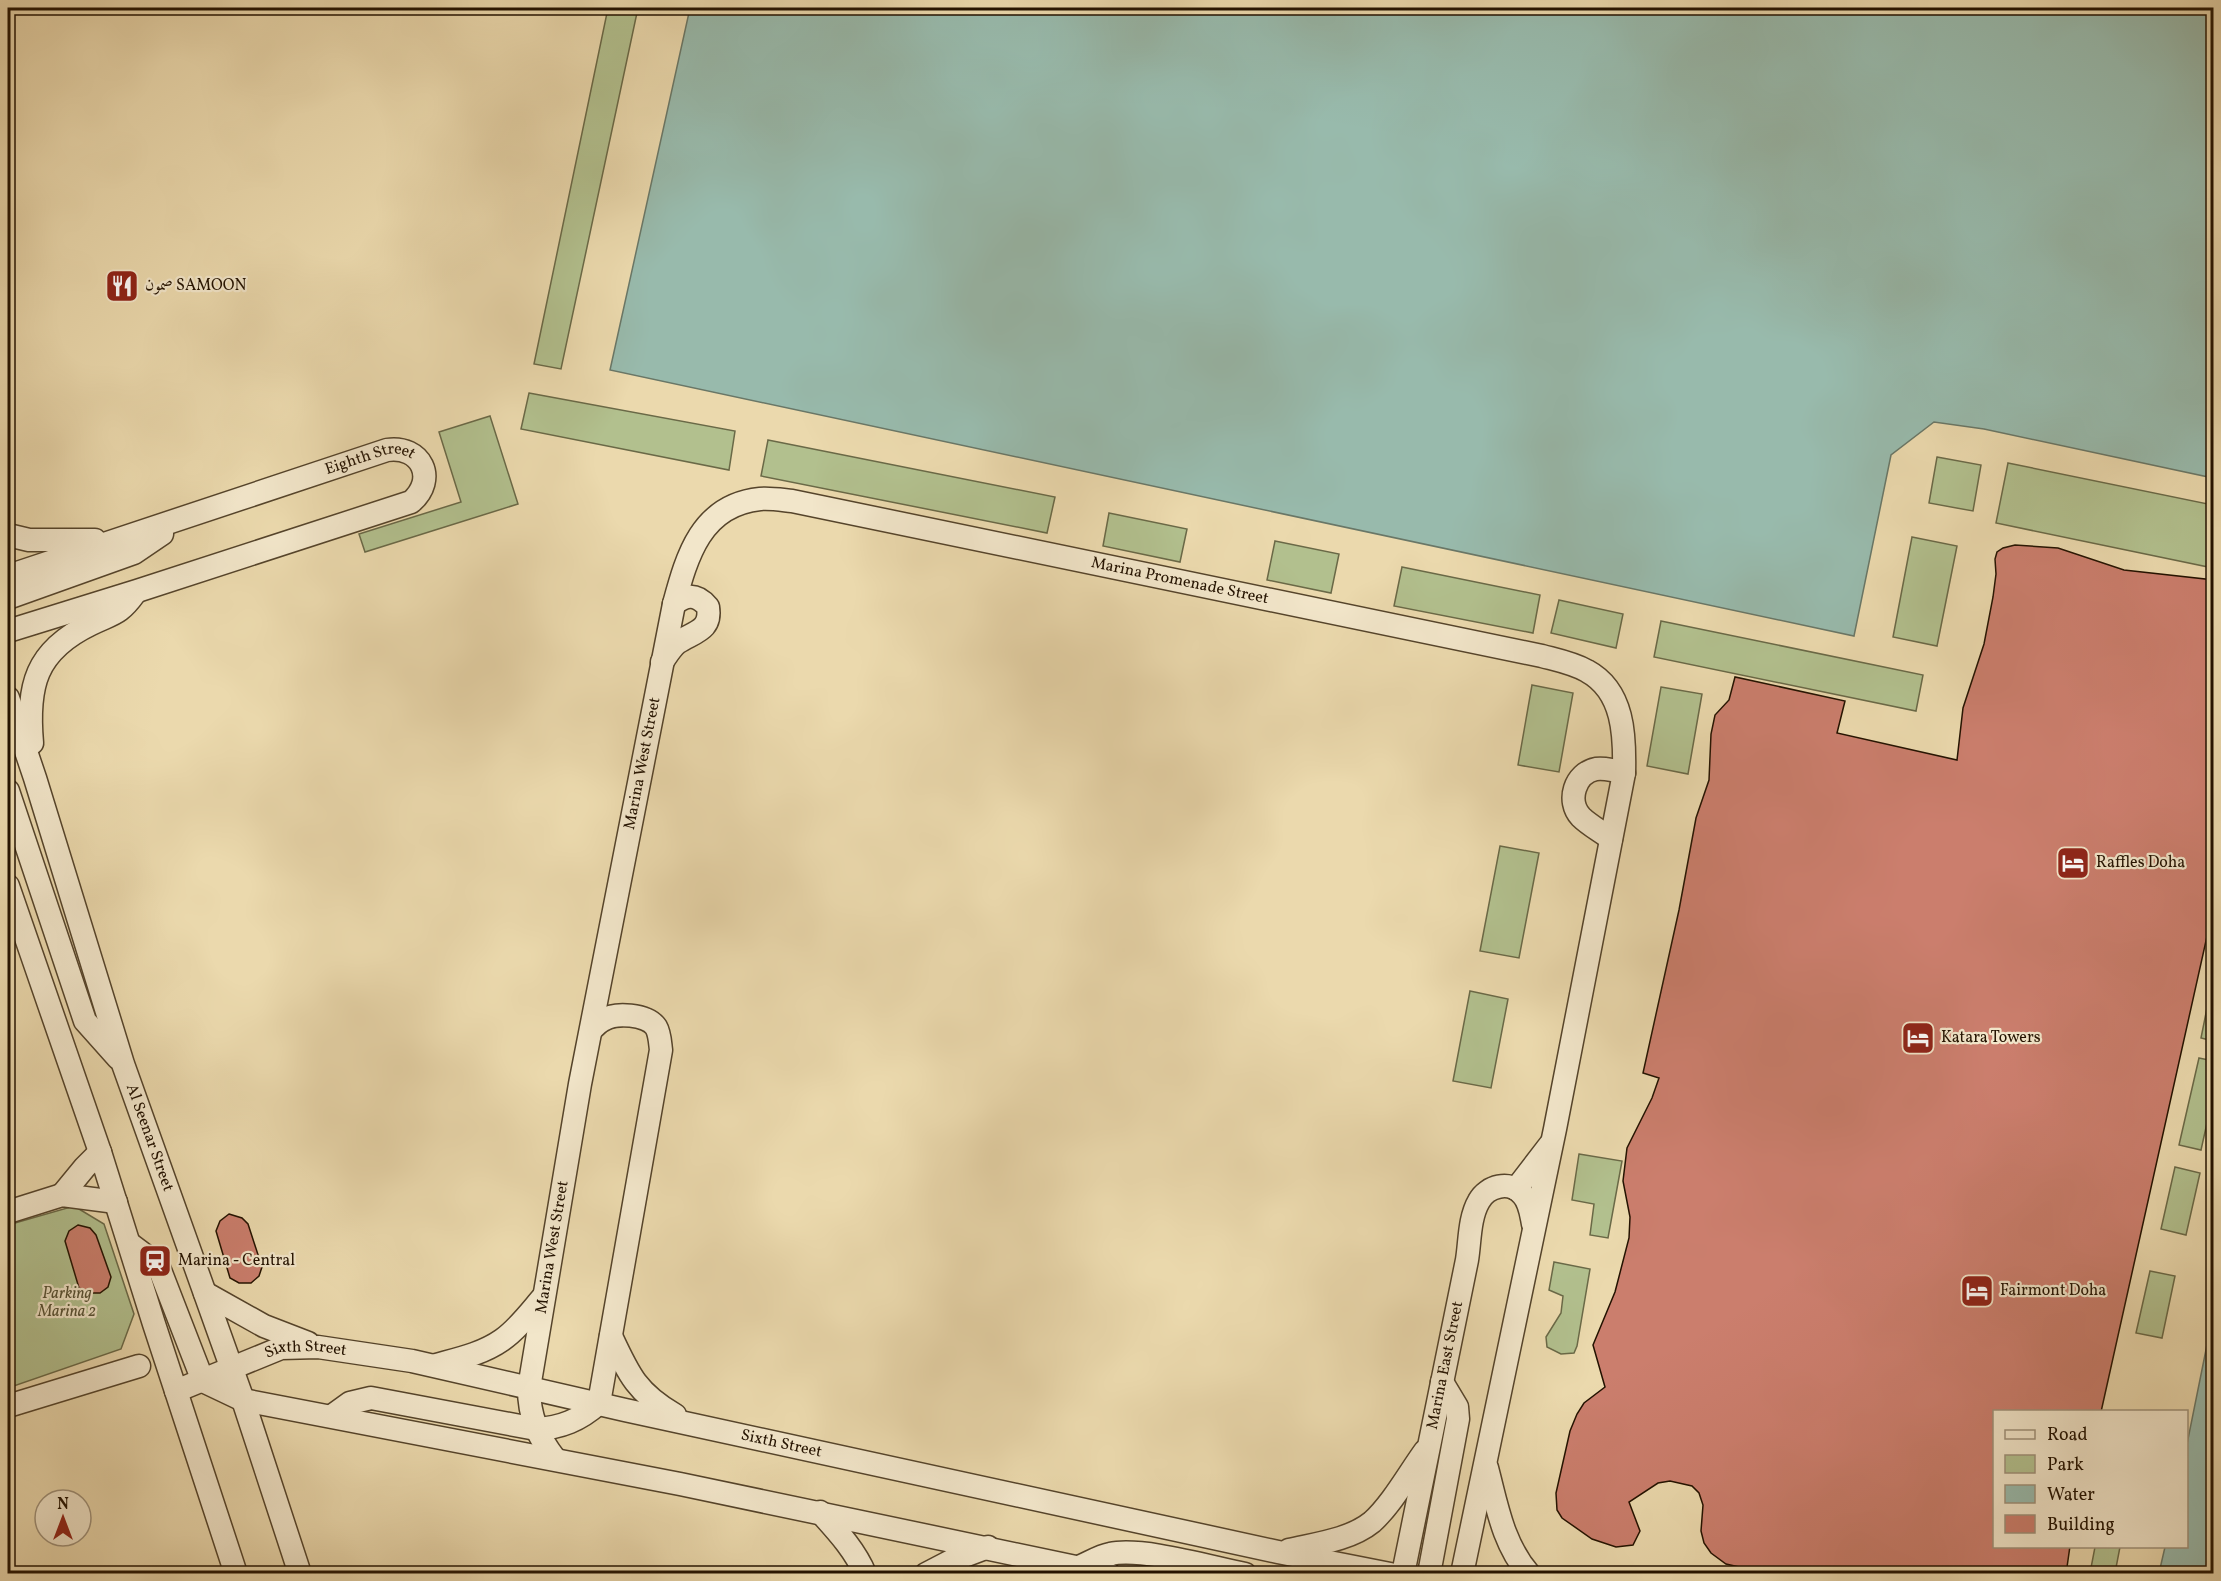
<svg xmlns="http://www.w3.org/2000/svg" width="2221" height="1581" viewBox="0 0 2221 1581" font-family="Vollkorn,Amiri,serif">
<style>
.green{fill:#b2c08e;stroke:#6a6947;stroke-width:1.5}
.water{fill:#98baac;stroke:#697767;stroke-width:1.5}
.building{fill:#cb7e6d;stroke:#231200;stroke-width:1.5}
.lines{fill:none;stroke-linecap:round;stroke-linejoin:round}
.minor-casing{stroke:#55442b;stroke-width:25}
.minor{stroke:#f2e6ca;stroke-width:22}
.labels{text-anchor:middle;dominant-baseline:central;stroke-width:4.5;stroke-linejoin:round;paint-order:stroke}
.poi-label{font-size:16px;fill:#231200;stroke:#f2e6ca;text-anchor:start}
.street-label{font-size:16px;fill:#231200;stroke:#f2e6ca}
.park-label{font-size:16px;font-style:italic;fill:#554f32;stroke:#f2e6ca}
</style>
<rect width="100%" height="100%" fill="#ebd9ad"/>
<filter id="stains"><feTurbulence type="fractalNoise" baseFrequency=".00333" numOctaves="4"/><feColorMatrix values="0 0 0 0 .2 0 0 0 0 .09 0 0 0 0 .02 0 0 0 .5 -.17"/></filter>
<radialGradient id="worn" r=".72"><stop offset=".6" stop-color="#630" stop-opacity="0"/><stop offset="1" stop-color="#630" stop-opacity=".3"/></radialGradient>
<g class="green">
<polygon points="608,8 638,8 561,369 534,364"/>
<polygon points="529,393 735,431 729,470 521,429"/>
<polygon points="490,416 518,504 365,552 359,534 461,502 439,432"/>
<polygon points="768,440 1055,497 1047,533 761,476"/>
<polygon points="1937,457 1981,465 1973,511 1929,503"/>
<polygon points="2008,463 2213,505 2213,568 1996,523"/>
<polygon points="1109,513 1187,529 1180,562 1103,546"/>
<polygon points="1912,537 1957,546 1937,646 1893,637"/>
<polygon points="1275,541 1339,554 1331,593 1267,580"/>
<polygon points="1402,567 1540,595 1533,633 1394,606"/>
<polygon points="1559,600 1623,614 1616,648 1551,633"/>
<polygon points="1661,621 1923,675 1916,711 1654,657"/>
<polygon points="1532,685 1573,693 1559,772 1518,765"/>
<polygon points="1661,687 1702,694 1688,774 1647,766"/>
<polygon points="1500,846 1539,853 1519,958 1480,951"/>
<polygon points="2213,978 2213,1041 2201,1038"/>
<polygon points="1470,991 1508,999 1491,1088 1453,1081"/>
<polygon points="2199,1058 2214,1061 2213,1096 2201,1150 2179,1145"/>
<polygon points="1579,1154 1622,1161 1608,1238 1590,1235 1594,1204 1572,1200"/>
<polygon points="2175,1167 2200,1173 2186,1235 2161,1229"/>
<polygon points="74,1206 104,1224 134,1314 121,1349 8,1388 8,1225"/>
<polygon points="1554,1262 1590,1269 1577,1346 1574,1353 1561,1354 1547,1347 1546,1337 1561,1313 1563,1296 1549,1290"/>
<polygon points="2150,1271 2175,1276 2162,1338 2136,1333"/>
<polygon points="2095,1547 2120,1547 2115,1573 2090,1573"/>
</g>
<g class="water">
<polygon points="690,8 2213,8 2213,478 1984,429 1934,422 1891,455 1854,636 610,370"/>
<polygon points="2213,1315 2213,1573 2159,1573 2165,1547 2186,1546 2187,1444"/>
</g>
<g class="building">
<polygon points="2015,545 2058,548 2124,570 2214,580 2214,905 2101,1412 1995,1412 1995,1546 2070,1546 2066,1574 1770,1574 1726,1564 1711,1553 1704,1543 1701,1531 1703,1505 1699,1493 1692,1486 1670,1481 1658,1483 1629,1502 1640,1531 1633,1545 1616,1547 1592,1539 1562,1518 1557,1510 1556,1493 1570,1431 1577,1414 1584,1403 1605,1387 1593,1345 1615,1292 1629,1238 1630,1217 1623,1181 1627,1148 1652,1098 1659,1078 1643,1073 1679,910 1696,818 1709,780 1711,734 1715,715 1729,700 1735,677 1845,701 1837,733 1957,760 1963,708 1984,644 1993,597 1996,574 1995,559 1997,552 2003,548"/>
<polygon points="229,1214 242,1218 248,1224 262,1267 259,1276 251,1283 239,1283 230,1278 216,1231 220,1221"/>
<polygon points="78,1225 90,1228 96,1235 111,1277 108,1287 100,1293 88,1293 79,1288 65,1241 69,1231"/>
</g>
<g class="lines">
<defs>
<g id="minor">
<polyline points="8,535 29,540 95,540"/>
<path id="s1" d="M8,576L387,450C421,445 438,479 411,502L137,591L8,631"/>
<polyline points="8,598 134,553 162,534"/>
<path d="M662,662C667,655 671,648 677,643C693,632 712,631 708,607C697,594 687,594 674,604"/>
<path id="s2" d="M8,698L35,778L123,1064L243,1400L300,1574"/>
<path d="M32,743C27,686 35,651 91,624C114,613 119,615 135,593"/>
<polyline points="8,791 85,1021 118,1058"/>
<path d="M1611,839C1602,832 1589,825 1581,817C1566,801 1575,773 1596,769C1606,768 1614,770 1624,773"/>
<polyline points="8,886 100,1152 154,1324 236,1574"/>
<path d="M592,1029C595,1026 599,1022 603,1020C615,1012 647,1014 656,1027C660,1034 660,1043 661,1050L599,1403"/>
<polyline points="1516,1189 1549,1146"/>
<polyline points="62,1195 85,1167 100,1152"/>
<polyline points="8,1212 62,1195 116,1202"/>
<polyline points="130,1244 158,1265 203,1381 243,1400 680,1484 1109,1574"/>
<polyline points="205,1293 264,1326 308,1343"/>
<path d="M611,1336C629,1375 637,1393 675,1415"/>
<path d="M436,1365C458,1359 482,1354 502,1340C518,1329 531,1311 544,1296"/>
<path id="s3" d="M176,1391L281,1348L318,1347L412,1361L625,1410L1278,1552L1390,1574"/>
<polyline points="8,1406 139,1366"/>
<path d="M332,1416L350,1403L371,1398L536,1429C561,1428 580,1420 599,1403"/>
<path id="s4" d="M555,1459C538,1437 529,1416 529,1388L580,1084L674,604C687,556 701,505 760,499C770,498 782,500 792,501L1542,656C1557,660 1573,663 1587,671C1624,691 1625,736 1624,773L1555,1129L1462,1574"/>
<path d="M1487,1468C1497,1506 1503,1544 1529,1574"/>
<path d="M820,1512C837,1531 855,1550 865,1574"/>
<path d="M1289,1550C1315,1544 1350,1540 1372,1522C1392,1504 1409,1473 1425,1451"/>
<path d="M1079,1567C1089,1563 1099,1556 1110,1554C1142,1547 1210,1567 1245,1574"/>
<polyline points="926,1574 951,1561 988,1547"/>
<path id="s5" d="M1403,1574L1467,1260C1470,1242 1469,1218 1479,1201C1487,1186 1510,1180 1522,1194C1530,1202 1531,1214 1533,1224"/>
<polyline points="1429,1574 1458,1419 1457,1407 1442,1382"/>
</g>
</defs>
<use href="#minor" class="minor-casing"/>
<use href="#minor" class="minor"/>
</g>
<defs>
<symbol id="restaurant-square" viewBox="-11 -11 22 22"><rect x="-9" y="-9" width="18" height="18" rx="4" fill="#8f2418" stroke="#f2e6ca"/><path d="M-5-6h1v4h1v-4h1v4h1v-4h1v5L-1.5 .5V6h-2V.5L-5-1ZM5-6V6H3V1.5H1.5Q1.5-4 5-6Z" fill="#fff"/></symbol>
<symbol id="hotel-square" viewBox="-11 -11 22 22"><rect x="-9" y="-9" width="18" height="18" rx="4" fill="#8f2418" stroke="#f2e6ca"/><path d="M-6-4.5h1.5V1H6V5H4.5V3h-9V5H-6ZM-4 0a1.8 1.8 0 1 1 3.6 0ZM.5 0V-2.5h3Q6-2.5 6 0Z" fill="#fff"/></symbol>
<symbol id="station-square" viewBox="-11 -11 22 22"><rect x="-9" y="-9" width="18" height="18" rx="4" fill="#8f2418" stroke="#f2e6ca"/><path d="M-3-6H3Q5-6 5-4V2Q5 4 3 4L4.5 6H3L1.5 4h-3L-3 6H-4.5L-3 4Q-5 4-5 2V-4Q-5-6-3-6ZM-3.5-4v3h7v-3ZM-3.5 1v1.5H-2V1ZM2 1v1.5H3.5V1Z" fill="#fff"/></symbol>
</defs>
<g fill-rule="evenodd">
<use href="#restaurant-square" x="103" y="267" width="38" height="38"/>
<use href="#hotel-square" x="2054" y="844" width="38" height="38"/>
<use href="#hotel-square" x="1899" y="1019" width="38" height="38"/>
<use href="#station-square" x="136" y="1242" width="38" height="38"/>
<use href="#hotel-square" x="1958" y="1272" width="38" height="38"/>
</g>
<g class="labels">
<g class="poi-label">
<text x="145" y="286">صمون SAMOON</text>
<text x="2096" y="863">Raffles Doha</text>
<text x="1941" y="1038">Katara Towers</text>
<text x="178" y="1261">Marina - Central</text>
<text x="2000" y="1291">Fairmont Doha</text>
</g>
<g class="street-label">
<text stroke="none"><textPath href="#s1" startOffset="381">Eighth Street</textPath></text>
<text stroke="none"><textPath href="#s4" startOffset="1449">Marina Promenade Street</textPath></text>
<text stroke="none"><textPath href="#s4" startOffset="712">Marina West Street</textPath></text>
<text stroke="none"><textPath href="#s2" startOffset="462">Al Seenar Street</textPath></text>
<text stroke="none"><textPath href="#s4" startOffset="220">Marina West Street</textPath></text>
<text stroke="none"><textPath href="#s3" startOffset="138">Sixth Street</textPath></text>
<text stroke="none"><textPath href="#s5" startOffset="213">Marina East Street</textPath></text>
<text stroke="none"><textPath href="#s3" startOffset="624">Sixth Street</textPath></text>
</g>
<g class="park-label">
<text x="67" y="1294">Parking<tspan x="67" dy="18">Marina 2</tspan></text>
</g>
</g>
<rect width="2221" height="1581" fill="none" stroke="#ebd9ad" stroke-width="30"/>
<rect x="9" y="9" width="2203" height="1563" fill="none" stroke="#231200" stroke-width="3"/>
<rect x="15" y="15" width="2191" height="1551" fill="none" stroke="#231200" stroke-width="1.5"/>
<rect x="1993" y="1410" width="195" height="138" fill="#f2e6ca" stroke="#9f9179" stroke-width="1.5"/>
<rect x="2005" y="1430" width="30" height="9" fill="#f2e6ca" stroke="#9f9179" stroke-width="1.5"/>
<text x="2047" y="1440" font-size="18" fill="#231200">Road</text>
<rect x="2005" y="1455" width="30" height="18" fill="#b2c08e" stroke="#9f9179" stroke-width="1.5"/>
<text x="2047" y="1470" font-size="18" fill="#231200">Park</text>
<rect x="2005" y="1485" width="30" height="18" fill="#98baac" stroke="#9f9179" stroke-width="1.5"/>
<text x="2047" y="1500" font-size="18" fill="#231200">Water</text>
<rect x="2005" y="1515" width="30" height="18" fill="#cb7e6d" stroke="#9f9179" stroke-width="1.5"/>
<text x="2047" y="1530" font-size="18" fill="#231200">Building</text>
<g transform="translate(63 1518)"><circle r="28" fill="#f2e6ca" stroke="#9f9179" stroke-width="1.5"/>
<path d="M0-4.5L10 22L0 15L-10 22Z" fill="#8f2418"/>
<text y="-9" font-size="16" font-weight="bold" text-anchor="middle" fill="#231200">N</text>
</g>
<rect width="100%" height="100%" filter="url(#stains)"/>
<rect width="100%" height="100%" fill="url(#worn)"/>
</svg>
